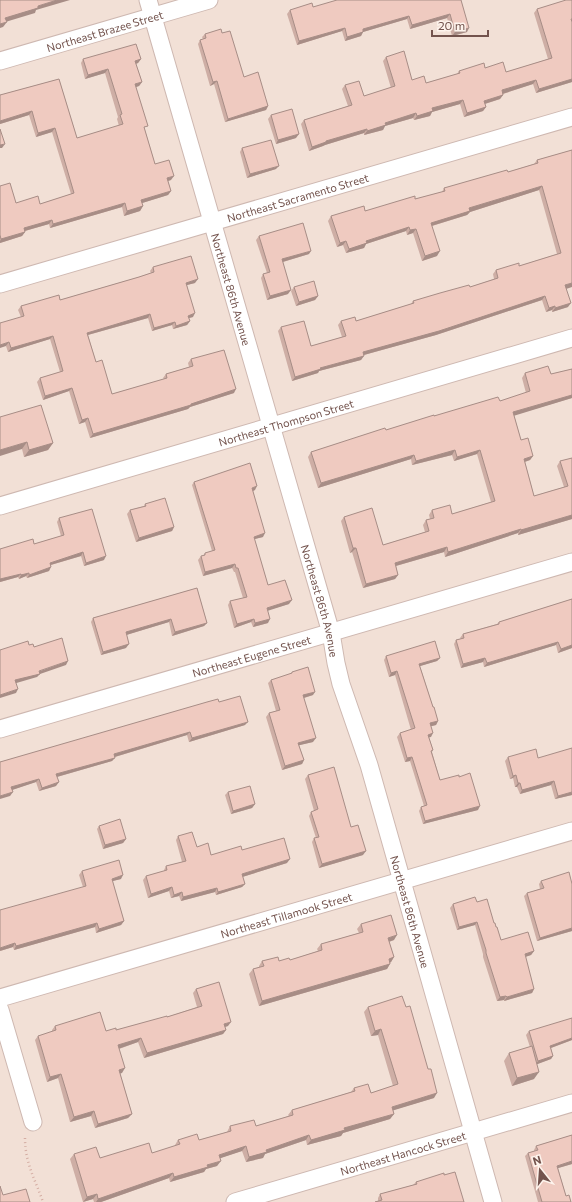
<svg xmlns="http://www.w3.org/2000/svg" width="572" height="1202" viewBox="0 0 572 1202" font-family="Commissioner,sans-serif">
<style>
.residential{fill:#f2e0d6}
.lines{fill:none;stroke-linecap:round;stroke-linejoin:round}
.minor-casing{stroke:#ceb8b1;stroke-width:19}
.path{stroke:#d4ada3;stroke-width:2.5;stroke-dasharray:1 3;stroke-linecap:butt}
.minor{stroke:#fff;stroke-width:17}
.wall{fill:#ceaea5}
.shaded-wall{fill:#a78d86}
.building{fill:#efcac0;stroke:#a78d86}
.labels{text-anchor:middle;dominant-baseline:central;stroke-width:3;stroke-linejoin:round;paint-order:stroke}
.street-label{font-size:11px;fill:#73534d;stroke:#fef4ed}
</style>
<rect width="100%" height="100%" fill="#fbefe7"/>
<rect class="residential" x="0" y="0" width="572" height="1202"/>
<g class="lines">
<defs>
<g id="minor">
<path id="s1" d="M148,0L331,633L336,663L341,684L369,765L493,1202"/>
<path id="s2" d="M0,61L209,0"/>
<path id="s3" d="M0,284L572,117"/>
<path id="s4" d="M0,506L572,338"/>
<path id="s5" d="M0,729L572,562"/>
<path id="s6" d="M0,998L572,831"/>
<polyline points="0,1010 33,1122"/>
<path id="s7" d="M235,1202L572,1103"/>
</g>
</defs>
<use href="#minor" class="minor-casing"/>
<path class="path" d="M25,1138C25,1163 35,1179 43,1202"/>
<use href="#minor" class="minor"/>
</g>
<g class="wall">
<polygon points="461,0 467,32 452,36 447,18 410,29 407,19 363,32 361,36 345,41 342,31 297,45 287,14 290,10 313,7"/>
<polygon points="572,0 572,82 536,93 533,84 503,94 503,95 500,99 485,104 486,107 483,111 464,117 460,104 432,112 430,116 414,120 413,118 385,126 383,130 364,135 364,133 325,145 323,146 309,151 301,124 304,120 348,106 342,89 345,85 364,96 391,88 383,61 386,57 412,80 426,83 457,74 459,71 485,68 506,72 548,59 534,13 537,9"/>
<polygon points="222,33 244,77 268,106 266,110 225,122 214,84 210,86 198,44 200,40 203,39 202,37 205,34"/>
<polygon points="83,59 141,59 138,63 136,64 142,82 139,86 136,87 145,130 155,164 171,180 168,181 171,191 168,195 142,203 143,206 140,211 124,216 122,207 50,228 49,224 25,231 25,232 22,236 0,243 0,186 16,203 40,204 71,194 52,132 36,137 29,115 0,124 0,95 59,79 77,138 119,126 117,119 118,117 105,73 85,79 81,63"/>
<polygon points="271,115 296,138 276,144 268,119"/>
<polygon points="242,148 276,169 247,178 240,152"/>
<polygon points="572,150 566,288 568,307 552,312 552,310 546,312 542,300 436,335 364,355 361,360 319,371 318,373 292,381 278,331 281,327 311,346 342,337 338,325 341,321 356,321 411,304 413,301 470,287 494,279 493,274 496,270 519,266 557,254 539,190 470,212 467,215 432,226 437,256 422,261 413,233 407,235 406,231 366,244 364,248 346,253 343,245 337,247 328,221 331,216 365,211 415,199 442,192 444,188 508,172 534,164 537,160"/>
<polygon points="259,236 309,254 283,262 288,294 267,300 261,278 263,274 267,273 256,240"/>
<polygon points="153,267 195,283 187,285 193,317 189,318 190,321 187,325 173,329 172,325 152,331 148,318 88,335 96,362 112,394 164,379 163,378 166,374 189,367 188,363 191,359 234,393 190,407 188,409 90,438 85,422 79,424 69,391 43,400 37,382 40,378 60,372 50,339 8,352 6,346 21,317 18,310 21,306 60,300 139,277 151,273 150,271"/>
<polygon points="294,287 318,296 315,300 296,306 291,291"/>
<polygon points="572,369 572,398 514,415 521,440 533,456 530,460 525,462 534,496 564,487 557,466 560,461 572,458 572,519 518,535 518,533 445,557 444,552 396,566 398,575 395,579 363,588 352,552 350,553 341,521 344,517 383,545 425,532 423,525 426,520 430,519 429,515 432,510 452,514 491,502 477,454 454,461 452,455 412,465 411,459 318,488 308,457 311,452 386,430 434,416 500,401 526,393 522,378 525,373 551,374"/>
<polygon points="0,417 53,443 48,450 24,457 22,449"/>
<polygon points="194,482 255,490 253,491 263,537 254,539 268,585 289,604 268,610 268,623 253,627 251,622 234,628 228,605 230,601 243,598 235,572 234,572 232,568 203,576 198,560 201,556 203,556 205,553 212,551 192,485"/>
<polygon points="145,504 174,527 172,531 136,542 127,514 130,510 144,506"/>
<polygon points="59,518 104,560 84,566 81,556 51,565 49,571 27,578 26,576 19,579 18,577 0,582 0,549 34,544 61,536 57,522"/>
<polygon points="197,588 207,623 204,626 172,636 169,622 126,635 126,648 101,655 91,622 93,618"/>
<polygon points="572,599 572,648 558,653 556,645 484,667 483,662 461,668 454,644 456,640 461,639 460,638 463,634 497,624 499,622"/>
<polygon points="386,656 440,658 437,661 420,666 433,707 438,721 436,725 431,726 431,737 429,737 433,750 432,752 440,780 478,810 423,824 419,811 421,807 424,806 410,761 405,762 397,737 400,733 411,730 395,675 389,677 384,660"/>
<polygon points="292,672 313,695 304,698 313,742 299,745 304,760 302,764 282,770 266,717 269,713 276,711 268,683 271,680 291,674"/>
<polygon points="219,702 245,725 189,742 187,735 115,757 112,761 57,777 56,786 39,791 36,782 12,790 10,796 0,762"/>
<polygon points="508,757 538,758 572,795 555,799 551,785 520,794 517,787 515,787 513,778 510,779 505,761"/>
<polygon points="308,775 351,827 363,855 319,868 312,842 314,838 316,838 309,816 311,812 314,811 305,779"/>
<polygon points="228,792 255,804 252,808 231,814 225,795"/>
<polygon points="99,826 126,839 123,843 103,849 97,829"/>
<polygon points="178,836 211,855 242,850 287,863 242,877 245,884 242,887 216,895 215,892 181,901 179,896 171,898 169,891 148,898 143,880 146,876 164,871 164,870 166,866 182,862 176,840"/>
<polygon points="82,871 121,879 112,881 124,921 121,925 96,933 95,927 14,950 13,947 0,951 83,887 79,875"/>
<polygon points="541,881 572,931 537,941 524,896 527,893 540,889 539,884"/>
<polygon points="477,902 494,923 501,940 534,951 531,955 525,957 534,989 532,993 504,1001 504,1000 497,1001 483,957 483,954 475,925 457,930 450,908 453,904"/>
<polygon points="361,924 394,940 389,942 394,957 391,962 390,963 387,969 259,1006 249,974 253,969 259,967 259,966 262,961 279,961 290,960 318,951 317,949 321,944 359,933 357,929"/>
<polygon points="196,989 228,1026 225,1027 226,1030 223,1034 144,1058 138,1042 119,1049 122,1073 120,1073 132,1114 128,1118 95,1128 91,1116 70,1122 58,1078 47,1082 35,1040 38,1036 52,1032 52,1030 55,1026 106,1031 116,1030 167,1017 197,1007 193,993"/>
<polygon points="368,1007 434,1098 393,1110 394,1114 390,1119 343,1133 341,1136 307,1145 306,1140 265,1154 263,1158 246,1162 242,1151 220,1158 217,1166 206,1169 204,1172 170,1182 169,1178 101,1202 94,1202 93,1199 83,1202 70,1159 74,1154 100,1158 152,1153 175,1146 175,1145 178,1140 199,1140 227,1132 230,1126 256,1126 289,1116 288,1115 292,1110 351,1092 354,1088 371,1093 393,1086 378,1035 371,1036 364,1012"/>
<polygon points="529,1031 572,1040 551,1048 553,1056 551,1059 537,1064 534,1079 512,1086 504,1061 509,1053 530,1047 526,1035"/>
<polygon points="572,1135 572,1164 558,1168 566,1196 571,1202 538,1202 525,1156 528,1153 534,1151 534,1150 536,1146"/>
<polygon points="444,1175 464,1202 378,1201 378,1198 380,1194 413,1185 416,1182"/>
</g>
<g class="shaded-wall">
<polygon points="57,0 70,0 36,10 35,13 2,23 5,18 38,6"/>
<polygon points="450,14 447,18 410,29 412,25"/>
<polygon points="409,16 407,19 363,32 361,36 345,41 347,37 363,29"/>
<polygon points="7,22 3,27 0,28 0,24"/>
<polygon points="345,28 342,31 297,45 299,41"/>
<polygon points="469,28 467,32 452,36 455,32"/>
<polygon points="141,59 138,63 132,65 135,61"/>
<polygon points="108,69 105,73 85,79 88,75"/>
<polygon points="572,79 572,82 536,93 539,89"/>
<polygon points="536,80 533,84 499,95 502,90"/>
<polygon points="217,81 214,84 210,86 213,82"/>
<polygon points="142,82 139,86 133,88 135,84"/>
<polygon points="503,95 500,99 481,105 484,101"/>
<polygon points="463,100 460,104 432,112 430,116 414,120 417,116 432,108"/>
<polygon points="268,106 266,110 225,122 228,119"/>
<polygon points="486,107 483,111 464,117 467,113"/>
<polygon points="32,111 29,115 0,124 0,121"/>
<polygon points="416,113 413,118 385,126 383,130 364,135 367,131 385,123"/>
<polygon points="55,128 52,132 36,137 38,133"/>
<polygon points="367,129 364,133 325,145 323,146 309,151 312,147 326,141"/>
<polygon points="299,134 296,138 276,144 278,140"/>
<polygon points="5,144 2,148 0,148 0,145"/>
<polygon points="279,166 276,169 247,178 250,174"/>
<polygon points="174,176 171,180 164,182 167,178"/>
<polygon points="542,186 539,190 470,212 467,215 428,227 431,223 469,208"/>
<polygon points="171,191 168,195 139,204 141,200"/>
<polygon points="125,203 122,207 50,228 53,224"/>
<polygon points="143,206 140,211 124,216 127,211"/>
<polygon points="52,220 49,224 21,232 24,228"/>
<polygon points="409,227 406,231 366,244 364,248 346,253 349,249 366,241"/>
<polygon points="416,229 413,233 407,235 410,230"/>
<polygon points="25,232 22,236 0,243 0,241 1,239"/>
<polygon points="346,241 343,245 337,247 340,243"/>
<polygon points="311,251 309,254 279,263 282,259"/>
<polygon points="440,251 437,256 422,261 425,256"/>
<polygon points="198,279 195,283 183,286 186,283"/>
<polygon points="572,283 572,287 563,290 565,285"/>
<polygon points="291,290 288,294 267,300 270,296"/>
<polygon points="318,296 315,300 296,306 299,302"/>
<polygon points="545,296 542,300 436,335 360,356 363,352"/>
<polygon points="571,303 568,307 552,312 555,308"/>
<polygon points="555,306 552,310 546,312 549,308"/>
<polygon points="195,313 193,317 185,319 188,316"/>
<polygon points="150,314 148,318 84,336 87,333"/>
<polygon points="190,321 187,325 173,329 176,326"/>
<polygon points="175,322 172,325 152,331 154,328"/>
<polygon points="53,336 50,339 8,352 11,348"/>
<polygon points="9,342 6,346 0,348 0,345"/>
<polygon points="364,356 361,360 319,371 318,373 292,381 295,377 320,368"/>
<polygon points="72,388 69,391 43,400 45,396"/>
<polygon points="236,389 234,393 190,407 188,409 90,438 93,434"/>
<polygon points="572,395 572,398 510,417 513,412"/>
<polygon points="88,418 85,422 79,424 82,420"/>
<polygon points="27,442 22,449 0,456 0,450"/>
<polygon points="53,443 48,450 24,457 29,450"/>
<polygon points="455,450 452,455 412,465 416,461"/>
<polygon points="480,450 477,454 454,461 457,457"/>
<polygon points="414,455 411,459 318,488 321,483"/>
<polygon points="533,456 530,460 521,463 524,459"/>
<polygon points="257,486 255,490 250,492 252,488"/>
<polygon points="572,515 572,519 518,535 521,530"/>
<polygon points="174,527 172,531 136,542 139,538"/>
<polygon points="521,529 518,533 445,557 448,552"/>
<polygon points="265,533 263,537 251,540 254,537"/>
<polygon points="447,547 444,552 392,567 395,563"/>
<polygon points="353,548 356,548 352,552 350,553"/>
<polygon points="83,552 81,556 47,566 50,563"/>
<polygon points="106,556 104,560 84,566 86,563"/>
<polygon points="235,564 232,568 203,576 205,572"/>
<polygon points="51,567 49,571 27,578 29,575"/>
<polygon points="29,573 26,576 19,579 21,575"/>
<polygon points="21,574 18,577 0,582 0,579"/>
<polygon points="398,575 395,579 363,588 366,584"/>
<polygon points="292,600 289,604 264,612 267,608"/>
<polygon points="171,619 169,622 123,636 126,632"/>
<polygon points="254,619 251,622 234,628 237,624"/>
<polygon points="270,619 268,623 253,627 255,623"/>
<polygon points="207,623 204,626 172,636 175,632"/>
<polygon points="558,642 556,645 484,667 487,663"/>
<polygon points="129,644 126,648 101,655 103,652"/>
<polygon points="572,645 572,648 558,653 561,649"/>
<polygon points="440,658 437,661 417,667 419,664"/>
<polygon points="485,658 483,662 461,668 463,664"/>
<polygon points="68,661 66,665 40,674 37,677 13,684 15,680"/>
<polygon points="397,671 395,675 389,677 391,673"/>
<polygon points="18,689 16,693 0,698 0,695"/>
<polygon points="315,692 313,695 300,699 303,695"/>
<polygon points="438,721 436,725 428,727 430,723"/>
<polygon points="248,722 245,725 189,742 192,738"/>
<polygon points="190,732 187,735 111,758 114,754"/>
<polygon points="433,733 431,737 426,738 428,735"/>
<polygon points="316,738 313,742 296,746 298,743"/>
<polygon points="412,757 410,761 405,762 407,758"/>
<polygon points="115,758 112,761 53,778 56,774"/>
<polygon points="304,760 302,764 282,770 285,766"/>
<polygon points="516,775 513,778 510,779 513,776"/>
<polygon points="39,779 36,782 9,791 11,787"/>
<polygon points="554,781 551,785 520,794 522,790"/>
<polygon points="59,782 56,786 39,791 42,788"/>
<polygon points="518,783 520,783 517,787 515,787"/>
<polygon points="13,792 10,796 0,799 0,796"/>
<polygon points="572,792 572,795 555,799 558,796"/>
<polygon points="255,804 252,808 231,814 233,811"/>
<polygon points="480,806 478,810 423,824 425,821"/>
<polygon points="126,839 123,843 103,849 105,845"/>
<polygon points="366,851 363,855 319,868 322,864"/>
<polygon points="290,859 287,863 239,878 242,874"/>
<polygon points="123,875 121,879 109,882 112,879"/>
<polygon points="245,884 242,887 216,895 218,892"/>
<polygon points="172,887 169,891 148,898 151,894"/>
<polygon points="217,888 215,892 181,901 183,897"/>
<polygon points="182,892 179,896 171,898 174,895"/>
<polygon points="124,921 121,925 96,933 99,929"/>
<polygon points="477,922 475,925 457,930 459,927"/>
<polygon points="97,923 95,927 14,950 16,946"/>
<polygon points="572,928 572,931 537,941 540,938"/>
<polygon points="397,935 394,940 385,943 388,938"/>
<polygon points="15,943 13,947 0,951 0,948"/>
<polygon points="534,951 531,955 522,958 525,954"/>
<polygon points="394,957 391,962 385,964 389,959"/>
<polygon points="390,964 387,969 259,1006 262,1001"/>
<polygon points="534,989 532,993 504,1001 507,997"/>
<polygon points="506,996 504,1000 497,1001 500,997"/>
<polygon points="231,1022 228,1026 221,1028 224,1024"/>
<polygon points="381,1029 378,1035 371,1036 375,1031"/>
<polygon points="226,1030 223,1034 144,1058 147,1053"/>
<polygon points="141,1038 138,1042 115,1050 118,1045"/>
<polygon points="572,1038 572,1040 548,1049 550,1046"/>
<polygon points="553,1056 551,1059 535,1065 538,1061"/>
<polygon points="125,1068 122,1073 116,1075 119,1070"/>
<polygon points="539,1072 534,1079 512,1086 517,1078"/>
<polygon points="61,1074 58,1078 47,1082 50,1077"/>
<polygon points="437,1093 434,1098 388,1112 392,1107"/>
<polygon points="94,1111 91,1116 70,1122 74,1117"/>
<polygon points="132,1114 128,1118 95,1128 98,1124"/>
<polygon points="394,1114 390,1119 343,1133 341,1136 307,1145 311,1140 344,1128"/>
<polygon points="309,1135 306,1140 265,1154 263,1158 246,1162 249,1157 266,1150"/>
<polygon points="246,1146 242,1151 215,1160 219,1155"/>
<polygon points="221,1161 217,1166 206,1169 204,1172 170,1182 174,1177 207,1165"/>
<polygon points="572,1161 572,1164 555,1169 557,1166"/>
<polygon points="173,1173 169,1178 101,1202 96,1202 98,1199"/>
<polygon points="97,1194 93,1199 83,1202 87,1197"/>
</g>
<g class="building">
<polygon points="0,0 57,0 38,6 38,8 5,18 7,22 0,24"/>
<polygon points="337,0 461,0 469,28 455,32 450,14 412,25 409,16 363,29 363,32 347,37 345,28 299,41 290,10 312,3 313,7"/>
<polygon points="566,0 572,0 572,19 571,19 572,22 572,79 539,89 536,80 502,90 503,95 484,101 486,107 467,113 463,100 432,108 433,111 417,116 416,113 385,123 386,125 367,131 367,129 326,141 326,142 312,147 304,120 352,105 345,85 359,81 364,96 395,86 386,57 404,51 412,80 424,76 426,83 460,73 459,71 484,63 485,68 503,62 506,72 552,58 537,9"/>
<polygon points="221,29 222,33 230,31 244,77 258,72 268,106 228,119 217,81 213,82 200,40 206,38 205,34"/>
<polygon points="136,44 141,59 135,61 142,82 135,84 148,126 144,127 155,164 169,160 174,176 167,178 171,191 141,200 143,206 127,211 125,203 53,224 52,220 24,228 25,232 1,239 0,235 0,186 10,183 16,203 38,196 40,204 74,193 55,128 38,133 32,111 0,121 0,95 59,79 77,138 123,124 120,115 122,114 108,69 88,75 83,59"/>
<polygon points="292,109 299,134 278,140 271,115"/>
<polygon points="0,129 5,144 0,145"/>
<polygon points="271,140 279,166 250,174 242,148"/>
<polygon points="572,150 572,283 565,285 571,303 555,308 555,306 549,308 545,296 439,331 363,352 364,356 320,368 321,369 295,377 281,327 304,321 311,346 346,336 341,321 355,317 356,321 414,303 413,301 440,293 469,285 470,287 498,278 496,270 519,263 519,266 561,253 542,186 469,208 470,211 431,223 440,251 425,256 416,229 410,230 409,227 366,241 367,243 349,249 346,241 340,243 331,216 364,206 365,211 415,196 415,199 445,191 444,188 507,170 508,172 538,163 537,160"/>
<polygon points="303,223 311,251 282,259 291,290 270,296 263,274 270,272 259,236"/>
<polygon points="191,256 198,279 186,283 195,313 188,316 190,321 176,326 175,322 154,328 150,314 87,333 96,362 102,360 112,394 167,378 166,374 193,366 191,359 224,350 236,389 191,404 191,405 93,434 88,418 82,420 72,388 45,396 40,378 63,371 53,336 11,348 9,342 0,345 0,323 24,316 21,306 59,295 60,300 139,277 154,272 153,267"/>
<polygon points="314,281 318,296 299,302 294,287"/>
<polygon points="548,366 551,374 572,369 572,395 513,412 521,440 528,438 533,456 524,459 534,496 568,486 560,461 572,458 572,515 521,530 521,529 448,552 447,547 395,563 398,575 366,584 356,548 353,548 344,517 372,508 383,545 429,531 426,520 434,518 432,510 450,505 452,514 495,501 480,450 457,457 455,450 416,461 414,455 321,483 311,452 385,428 386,430 434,415 434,416 498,397 500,401 530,391 525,373"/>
<polygon points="41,405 53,443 29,450 27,442 0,450 0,417"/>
<polygon points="250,463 257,486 252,488 265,533 254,537 268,585 285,580 292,600 267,608 270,619 255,623 254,619 237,624 230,601 247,597 238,568 236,568 235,564 205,572 201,556 205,555 205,553 215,550 194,482"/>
<polygon points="165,498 174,527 139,538 130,510 146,506 145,504"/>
<polygon points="92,509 106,556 86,563 83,552 50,563 51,567 29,575 29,573 21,575 21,574 0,579 0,549 33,539 34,544 64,535 59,518"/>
<polygon points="197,588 207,623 175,632 171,619 126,632 129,644 103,652 93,618"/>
<polygon points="572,599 572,645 561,649 558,642 487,663 485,658 463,664 456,640 464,638 463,634 499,624 499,622"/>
<polygon points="62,638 68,661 39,671 40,674 15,680 18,689 0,695 0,650 28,641 29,645 33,644 34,647"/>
<polygon points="435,641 440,658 419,664 433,707 434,707 438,721 430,723 433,733 428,735 433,750 431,751 440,780 459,775 459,777 470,773 480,806 425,821 421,807 427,805 412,757 407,758 400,733 415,728 397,671 391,673 386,656"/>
<polygon points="308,667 315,692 303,695 316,738 298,743 304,760 285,766 269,713 280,710 271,680 292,673 292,672"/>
<polygon points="240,696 248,722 192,738 190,732 114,754 115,758 56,774 59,782 42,788 39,779 11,787 13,792 0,796 0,762 207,702 218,699 219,702"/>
<polygon points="572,748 572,792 558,796 554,781 522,790 520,783 518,783 516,775 513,776 508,757 536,749 538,758"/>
<polygon points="334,767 351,827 358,825 366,851 322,864 314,838 319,837 311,812 318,809 308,775"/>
<polygon points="250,786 255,804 233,811 228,792"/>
<polygon points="120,819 126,839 105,845 99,826"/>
<polygon points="192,832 197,847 208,843 211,855 241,846 242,850 284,838 290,859 242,874 245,884 218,892 217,888 183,897 182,892 174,895 172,887 151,894 146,876 167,870 166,866 186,861 178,836"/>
<polygon points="119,860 123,875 112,879 124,921 99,929 97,923 16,946 15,943 0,948 0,910 86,886 82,871"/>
<polygon points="569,872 572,884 572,928 540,938 527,893 544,888 541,881"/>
<polygon points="475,897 477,902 487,899 494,923 495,923 496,927 497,927 501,940 528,932 534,951 525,954 534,989 507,997 506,996 500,997 486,953 486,950 477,922 459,927 453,904"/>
<polygon points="391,915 397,935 388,938 394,957 389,959 390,964 262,1001 253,969 264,966 262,961 278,957 279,961 289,958 290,960 322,950 321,944 363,932 361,924"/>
<polygon points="219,982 231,1022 224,1024 226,1030 147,1053 141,1038 118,1045 125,1068 119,1070 132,1114 98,1124 94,1111 74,1117 61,1074 50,1077 38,1036 56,1030 55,1026 100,1012 106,1031 116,1028 116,1030 167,1016 167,1017 202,1006 196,989"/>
<polygon points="402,996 406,1007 410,1006 428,1069 431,1069 437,1093 392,1107 394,1114 344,1128 345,1130 311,1140 309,1135 266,1150 267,1152 249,1157 246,1146 219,1155 221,1161 207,1165 208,1167 174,1177 173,1173 98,1199 97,1194 87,1197 74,1154 96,1147 100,1158 149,1143 152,1153 180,1144 178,1140 197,1134 199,1140 231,1131 230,1126 254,1120 256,1126 293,1115 292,1110 355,1091 354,1088 368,1084 371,1093 398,1084 381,1029 375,1031 368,1007"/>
<polygon points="572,1018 572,1038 550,1046 553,1056 538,1061 529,1031"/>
<polygon points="532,1046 539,1072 517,1078 509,1053"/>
<polygon points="572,1135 572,1161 557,1166 566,1196 569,1195 571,1202 542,1202 528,1153 538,1150 536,1146"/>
<polygon points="455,1172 464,1202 375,1202 382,1200 380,1194 417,1184 416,1182 444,1173 444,1175"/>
<polygon points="0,1186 3,1195 26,1189 30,1202 0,1202"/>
</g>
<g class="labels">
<g class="street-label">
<text stroke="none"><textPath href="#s2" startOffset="109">Northeast Brazee Street</textPath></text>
<text stroke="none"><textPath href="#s3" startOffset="310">Northeast Sacramento Street</textPath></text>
<text stroke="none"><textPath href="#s1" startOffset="301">Northeast 86th Avenue</textPath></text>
<text stroke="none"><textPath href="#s4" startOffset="298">Northeast Thompson Street</textPath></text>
<text stroke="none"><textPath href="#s1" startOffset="625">Northeast 86th Avenue</textPath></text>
<text stroke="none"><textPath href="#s5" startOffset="262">Northeast Eugene Street</textPath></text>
<text stroke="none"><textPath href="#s1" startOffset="949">Northeast 86th Avenue</textPath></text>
<text stroke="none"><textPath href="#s6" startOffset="298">Northeast Tillamook Street</textPath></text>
<text stroke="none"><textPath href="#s7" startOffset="175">Northeast Hancock Street</textPath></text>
</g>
</g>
<g transform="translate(540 1170) rotate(343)" stroke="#fef4ed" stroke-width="3" paint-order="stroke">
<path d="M0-3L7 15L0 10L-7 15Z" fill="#73534d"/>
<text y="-6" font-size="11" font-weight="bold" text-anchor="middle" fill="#73534d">N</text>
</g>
<path d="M432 30v6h56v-6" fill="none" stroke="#73534d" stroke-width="2"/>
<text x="438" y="30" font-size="12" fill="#73534d" stroke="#fef4ed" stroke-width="3" paint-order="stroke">20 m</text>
</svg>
